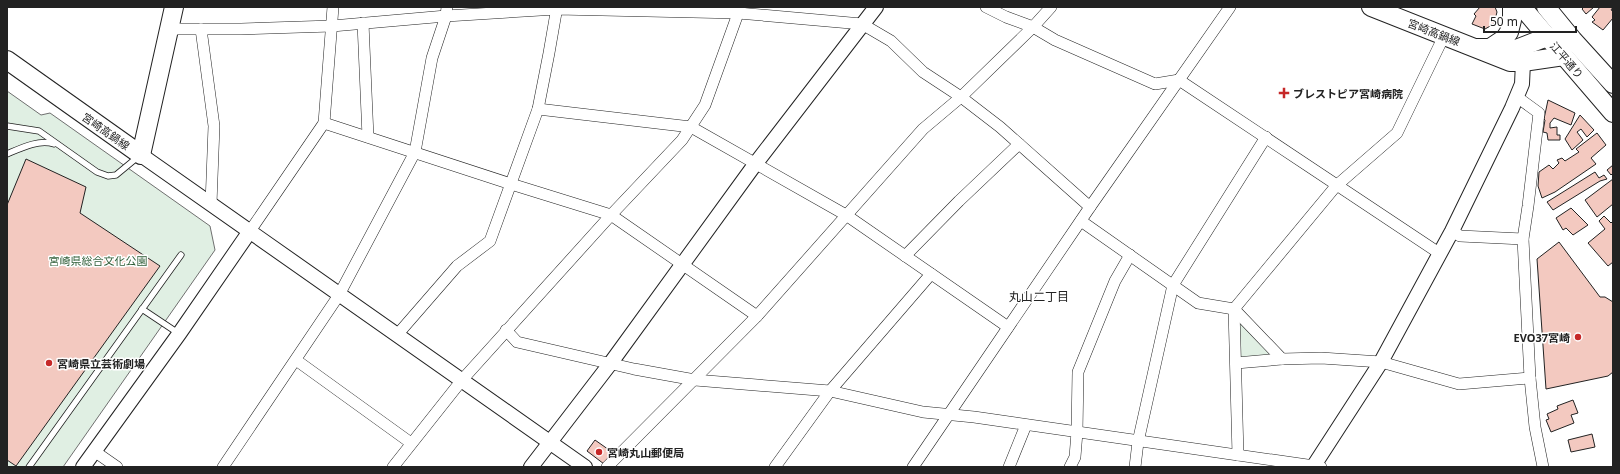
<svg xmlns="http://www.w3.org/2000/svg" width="1620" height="474" viewBox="0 0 1620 474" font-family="'Noto Sans','Noto Sans JP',sans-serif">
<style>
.green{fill:#e0efe3;stroke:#6f6f6f}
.building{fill:#f3c9c0;stroke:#222}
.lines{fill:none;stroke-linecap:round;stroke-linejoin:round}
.service-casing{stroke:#222;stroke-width:7}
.minor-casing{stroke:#222;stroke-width:12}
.tertiary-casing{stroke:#222;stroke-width:16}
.primary-casing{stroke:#222;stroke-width:20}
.trunk-casing{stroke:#222;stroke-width:20}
.service{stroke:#fff;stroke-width:5.5}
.minor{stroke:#fff;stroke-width:11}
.tertiary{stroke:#fff;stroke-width:14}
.primary{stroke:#fff;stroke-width:18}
.trunk{stroke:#fff;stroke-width:18}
.poi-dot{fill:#c62828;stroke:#fff;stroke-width:1.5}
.labels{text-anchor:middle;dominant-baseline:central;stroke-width:3;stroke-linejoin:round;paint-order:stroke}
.street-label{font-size:11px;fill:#222;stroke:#fff}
.poi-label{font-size:11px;font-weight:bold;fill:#222;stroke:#fff;text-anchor:start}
.park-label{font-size:11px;fill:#2f5e38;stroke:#fff}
.neighbourhood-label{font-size:12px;fill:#222;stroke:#fff}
</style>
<rect width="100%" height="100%" fill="#fff"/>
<g class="green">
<polygon points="7,91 41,115 50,113 210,226 215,250 63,467 7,467"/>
<polygon points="1238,320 1274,356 1239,358"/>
</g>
<g class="building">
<polygon points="1480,7 1495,7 1497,12 1494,24 1485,29 1472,24 1476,16 1474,14"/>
<polygon points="1584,7 1594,7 1586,14 1582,9"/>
<polygon points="1600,7 1613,7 1611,10 1613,11 1613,18 1603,30 1592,22 1595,20 1592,17"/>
<polygon points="1548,100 1575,113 1571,125 1554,118 1550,123 1550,128 1557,127 1557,135 1560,135 1560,140 1548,140 1547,133 1543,132 1545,120 1544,119"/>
<polygon points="1580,115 1594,130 1587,137 1581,129 1577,132 1583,140 1572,150 1565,139"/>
<polygon points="1597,133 1606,145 1591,158 1596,164 1555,192 1542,198 1538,186 1539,172 1549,165 1553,169 1559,163 1557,160 1562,158 1565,161 1579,152 1576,149"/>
<polygon points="26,159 86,187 80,213 160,266 16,466 7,460 7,205"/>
<polygon points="1613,165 1613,173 1611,175 1607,170"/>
<polygon points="1595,172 1599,178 1604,175 1607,179 1600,181 1553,210 1547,202"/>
<polygon points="1613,179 1613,204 1597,217 1585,200"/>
<polygon points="1571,208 1588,225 1573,235 1566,228 1563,230 1556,218"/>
<polygon points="1604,216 1611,223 1613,221 1613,262 1608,266 1588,243 1605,229 1599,221"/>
<polygon points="1559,242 1600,297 1605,297 1613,302 1613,372 1608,376 1546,389 1537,259"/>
<polygon points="1573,400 1578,413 1571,415 1574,423 1551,432 1546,420 1549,419 1547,414 1558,409 1557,406"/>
<polygon points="1592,434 1595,447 1571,452 1568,440"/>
<polygon points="595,440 612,452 604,464 587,451"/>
</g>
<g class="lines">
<defs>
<g id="service">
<polyline points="7,126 39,131 97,172 108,176 116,175 139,156"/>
<path d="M7,154C21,148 39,139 54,144"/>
<polyline points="142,309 178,333"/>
<polyline points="29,467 181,255"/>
</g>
<g id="minor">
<path d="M986,7L1006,17L1033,27L1055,40L1155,84L1179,80C1266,137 1352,196 1439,253"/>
<polyline points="363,23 368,137"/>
<polyline points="170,29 241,29 332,26 446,16 557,9 738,13 862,24 891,41 923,72 961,97 1000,127 1090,207"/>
<polyline points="201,29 214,126 211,204"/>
<polyline points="1517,97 1539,113 1528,206 1523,239 1530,378 1535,427 1543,467"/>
<polyline points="538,109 691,127 846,215 1008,327"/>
<polyline points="324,123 511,184 611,215 757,316"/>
<polyline points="1081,221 1198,303 1234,309 1282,359"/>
<polyline points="250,231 324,123 333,7"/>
<polyline points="1452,231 1460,236 1523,239"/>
<polyline points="905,256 959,201 1019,144"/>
<polyline points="506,330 517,342 634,369 695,380 830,391 923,412 974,417 1321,467"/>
<polyline points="397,335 457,266 490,241 538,109 549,53 557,7"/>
<polyline points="296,360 411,443"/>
<polyline points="1236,363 1282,359 1321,358 1381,362 1459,384 1530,378"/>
<polyline points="94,451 117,467"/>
<polyline points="1238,455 1234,309 1336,186 1397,133 1444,36"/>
<polyline points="223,467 339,295 415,152 432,58 446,16 447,7"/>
<polyline points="393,467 462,380 611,215 682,140 705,105 740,8"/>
<polyline points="607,467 757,316 923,129 961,97 1033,27 1051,7"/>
<polyline points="775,467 830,391 931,274"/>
<polyline points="913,467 1090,207 1230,7"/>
<polyline points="1009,467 1026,425"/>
<polyline points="1070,467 1075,457 1077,432 1078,372 1115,281 1130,255"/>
<polyline points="1135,467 1138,442 1173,285 1266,137"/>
</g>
<g id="tertiary">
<polyline points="141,155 585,467"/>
<polyline points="83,467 179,334 250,231"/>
<polyline points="531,467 610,364 756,163 876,7"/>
<polyline points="1313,467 1381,362 1452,231 1512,108 1522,84 1523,62"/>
</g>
<g id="primary">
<polyline points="1371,7 1510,62 1523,62 1564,56"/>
<polyline points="1477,48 1490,48 1505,38 1509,32 1512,20 1512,7"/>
<polyline points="1498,56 1547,37 1562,38"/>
<polyline points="7,60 141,155 174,7"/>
</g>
<g id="trunk">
<polyline points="1522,7 1613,113"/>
<polyline points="1546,7 1573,40 1613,84"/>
</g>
</defs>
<use href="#service" class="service-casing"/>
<use href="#minor" class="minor-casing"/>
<use href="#tertiary" class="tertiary-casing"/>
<use href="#primary" class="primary-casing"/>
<use href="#trunk" class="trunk-casing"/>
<use href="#service" class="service"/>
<use href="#minor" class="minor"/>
<use href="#tertiary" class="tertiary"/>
<use href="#primary" class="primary"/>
<use href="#trunk" class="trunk"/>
</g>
<g class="poi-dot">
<path d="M1282 87h4v4h4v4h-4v4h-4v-4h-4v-4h4z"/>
<circle cx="1578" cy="337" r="4"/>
<circle cx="49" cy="363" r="4"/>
<circle cx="599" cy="452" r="4"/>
</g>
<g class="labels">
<g class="street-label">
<text transform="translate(1434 32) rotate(21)">宮崎高鍋線</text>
<text transform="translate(1567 60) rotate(49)">江平通り</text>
<text transform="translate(106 131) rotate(35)">宮崎高鍋線</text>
</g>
<g class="poi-label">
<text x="1293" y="93">ブレストピア宮崎病院</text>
<text x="1570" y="337" text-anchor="end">EVO37宮崎</text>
<text x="57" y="363">宮崎県立芸術劇場</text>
<text x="607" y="452">宮崎丸山郵便局</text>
</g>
<g class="park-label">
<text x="98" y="260">宮崎県総合文化公園</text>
</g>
<g class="neighbourhood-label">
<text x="1039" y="296">丸山二丁目</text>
</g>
</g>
<rect width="1620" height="474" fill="none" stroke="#222222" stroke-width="16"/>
<path d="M1484 26v6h92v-6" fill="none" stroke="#222222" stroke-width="2"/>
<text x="1490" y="26" font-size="12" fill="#222222" stroke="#ffffff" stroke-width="3" paint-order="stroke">50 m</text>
</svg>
